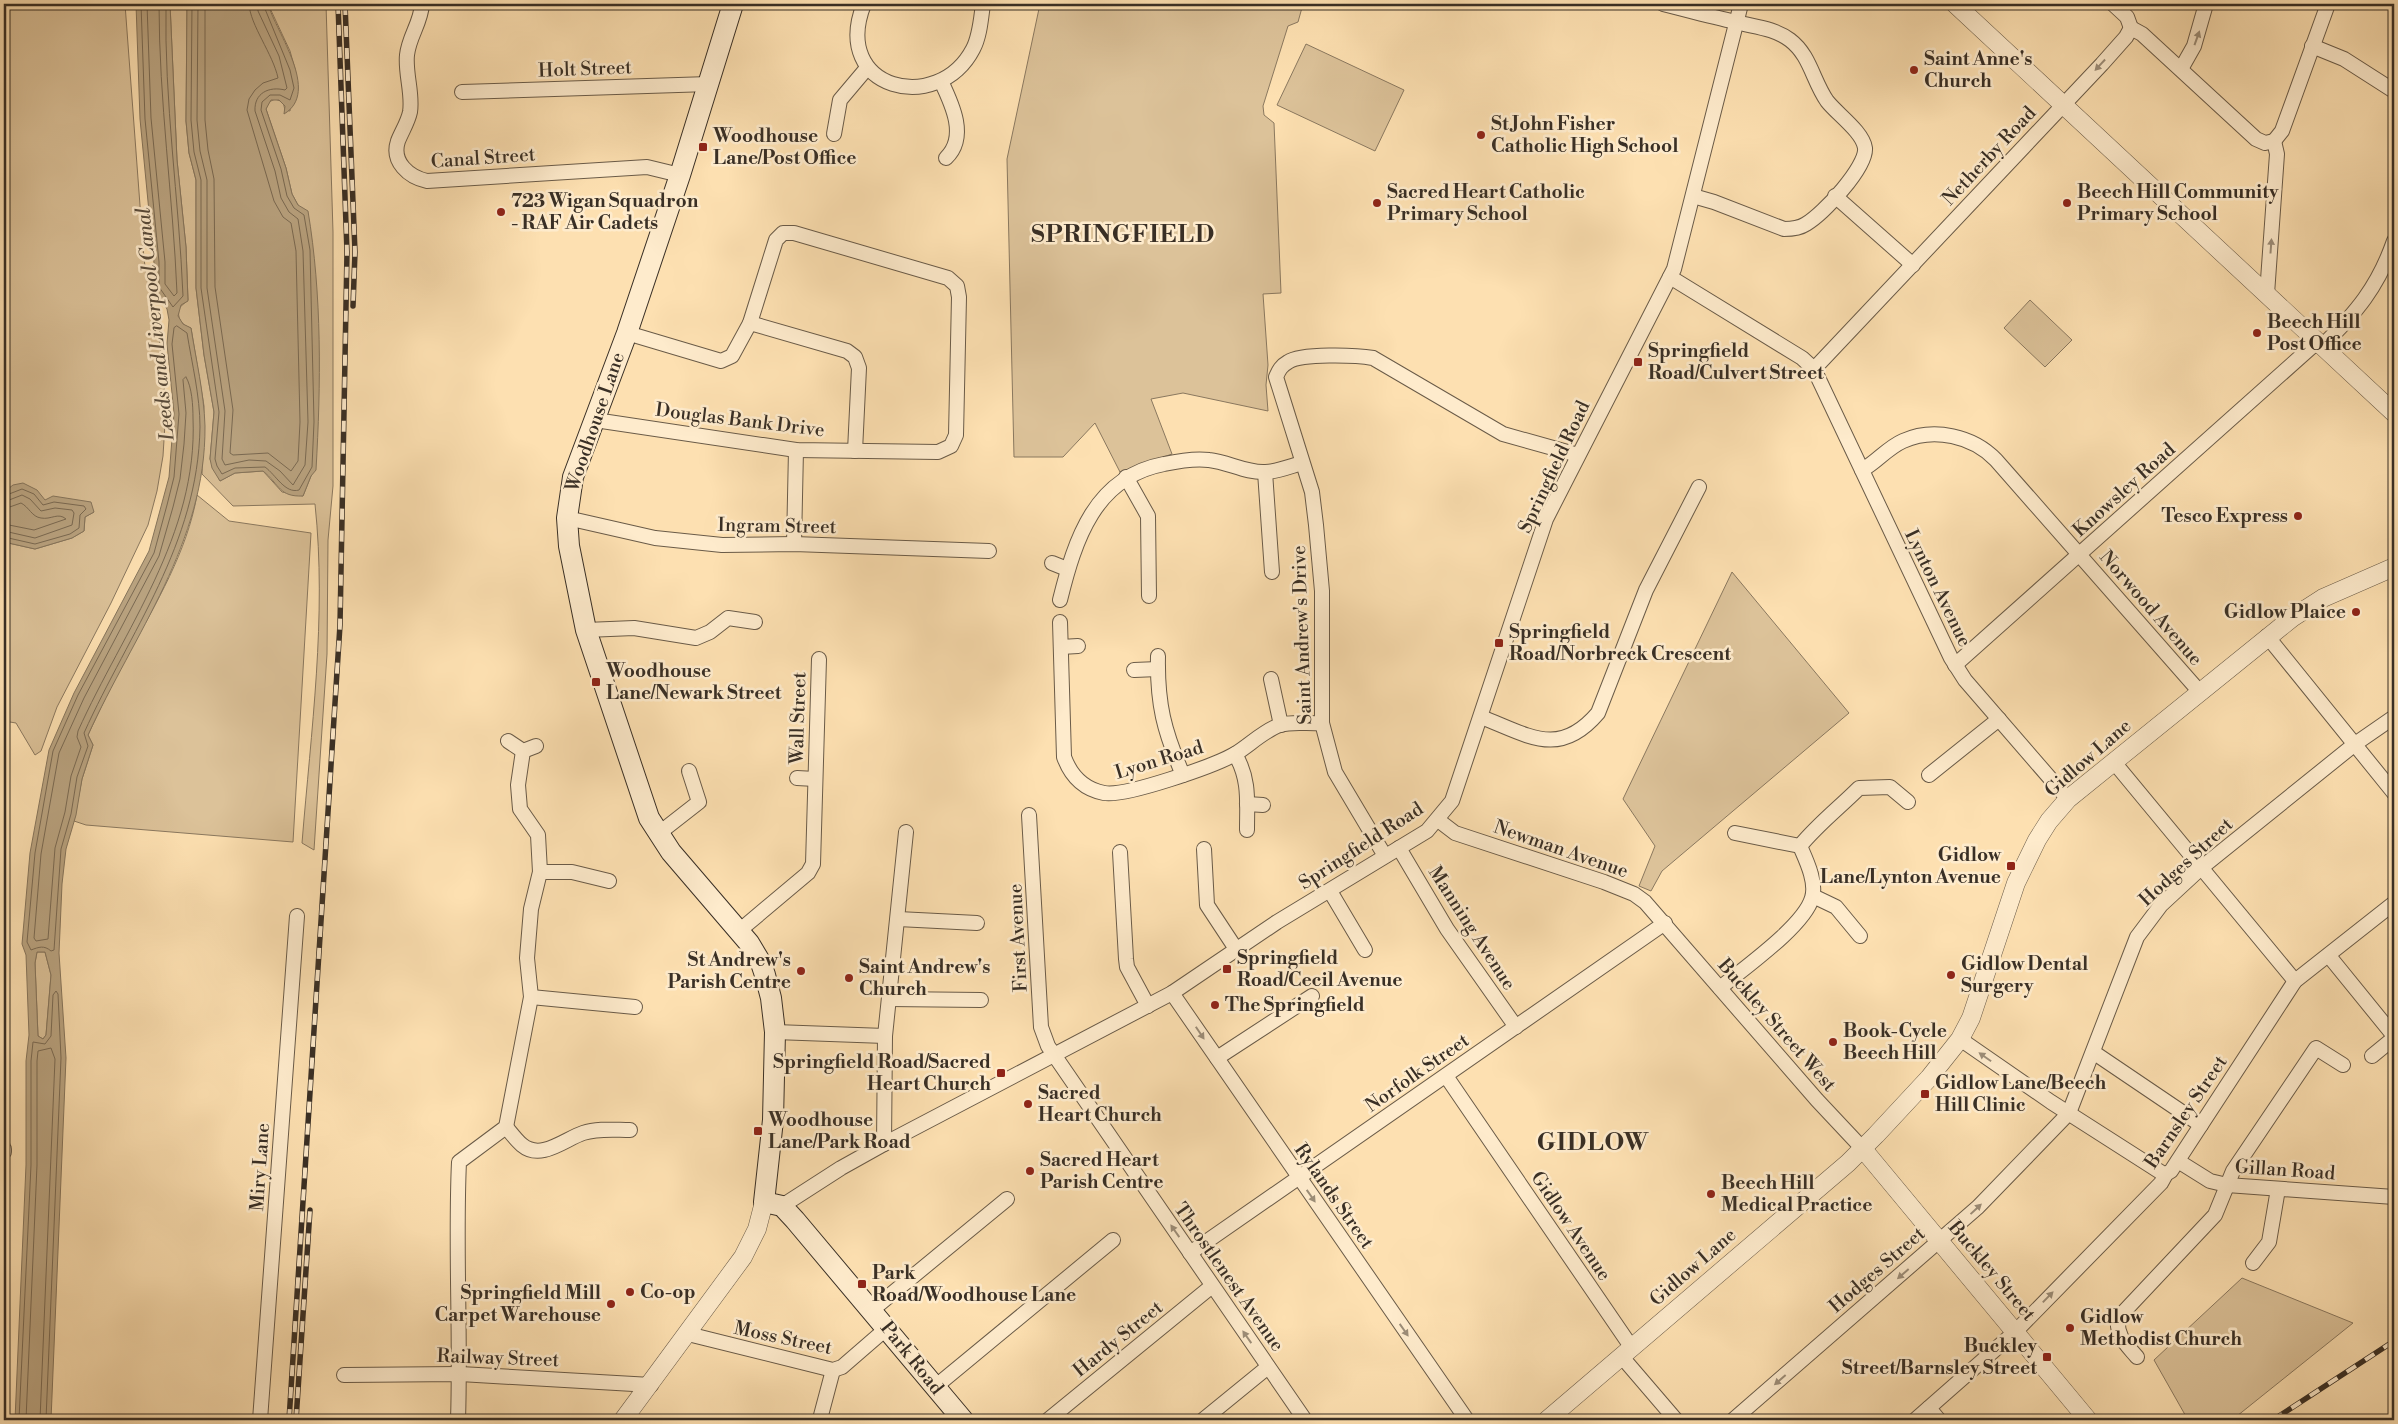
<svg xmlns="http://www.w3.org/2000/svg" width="2398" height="1424" viewBox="0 0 2398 1424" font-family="'Libre Bodoni',serif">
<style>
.green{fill:#dcc299;stroke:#8a785f}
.water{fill:#baa481;stroke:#86755c;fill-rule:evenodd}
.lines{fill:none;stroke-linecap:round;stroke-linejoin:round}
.shore{stroke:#7a6a53;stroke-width:1}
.minor-casing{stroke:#6a5b48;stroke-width:16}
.tertiary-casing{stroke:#6a5b48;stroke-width:19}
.secondary-casing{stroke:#392f25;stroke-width:22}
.minor{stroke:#feebcc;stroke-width:14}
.tertiary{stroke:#feebcc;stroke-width:18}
.secondary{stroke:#feebcc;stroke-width:20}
.rail-casing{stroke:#392f25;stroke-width:5.5}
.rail{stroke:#feebcc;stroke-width:4;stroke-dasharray:11;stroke-linecap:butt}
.oneway{fill:#9c8d78}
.poi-dot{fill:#8f2418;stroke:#feebcc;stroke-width:2}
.labels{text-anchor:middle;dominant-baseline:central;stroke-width:5;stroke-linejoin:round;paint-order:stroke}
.poi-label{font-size:19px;font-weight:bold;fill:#392f25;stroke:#feebcc;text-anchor:start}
.street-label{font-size:19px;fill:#392f25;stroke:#feebcc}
.water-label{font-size:20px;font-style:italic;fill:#594c3c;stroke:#feebcc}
.district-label{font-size:24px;font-weight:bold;letter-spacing:1px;fill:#392f25;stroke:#feebcc}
</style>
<rect width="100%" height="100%" fill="#fde0b1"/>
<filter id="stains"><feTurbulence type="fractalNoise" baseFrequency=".004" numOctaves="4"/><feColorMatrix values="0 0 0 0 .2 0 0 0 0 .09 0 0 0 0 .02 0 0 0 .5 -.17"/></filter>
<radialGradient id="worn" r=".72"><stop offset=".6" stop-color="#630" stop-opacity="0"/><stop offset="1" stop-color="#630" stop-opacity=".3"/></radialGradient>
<g class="green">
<polygon points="4,4 125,4 144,259 148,286 158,323 166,407 163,456 157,491 148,525 111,603 57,707 41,751 35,755 16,723 4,721 4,542 35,549 72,538 84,531 85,517 94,512 4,492"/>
<path d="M170,4H187L186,121L189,153L196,180V288L204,355L214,412L210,459L220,481L235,473L263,471L282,492L303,496L311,476L298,205L292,194L286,168L266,109L269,102L275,99L283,102L285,110L290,111L295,69L290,51L268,4H326L333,232V486L328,540L327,654L314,850L302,843C311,731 327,617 315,504L233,506L202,474L204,406L191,328C181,325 177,318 179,308L188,300L186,247L177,160Z"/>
<polygon points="1040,4 1303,4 1298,22 1288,26 1263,106 1264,115 1274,123 1281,293 1263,294 1268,365 1266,385 1268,411 1183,393 1151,399 1172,454 1120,472 1095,423 1063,457 1014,457 1007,159"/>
<polygon points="1306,44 1404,90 1375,151 1277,105"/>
<polygon points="2030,300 2072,340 2045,367 2004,328"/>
<path d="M197,495L229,521L311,533L293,842L86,825L74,821L82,779L93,745L88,735C101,707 114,680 129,653C156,603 187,552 197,495Z"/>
<polygon points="1732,572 1849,713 1662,871 1651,891 1639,886 1655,846 1623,799"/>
<polygon points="37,952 45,952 51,975 46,1035 43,1039 38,1036 35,963"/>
<polygon points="2242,1278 2353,1323 2232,1420 2188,1420 2154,1360"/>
</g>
<g class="water">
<path d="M136,4H170L177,160L186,247L188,301L181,305L178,316L183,324L191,328C196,360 204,393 205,426C206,542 134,634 88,735L93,745L82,779L76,815L66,849L62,884L59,953L66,1058L51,1420H15L26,1165V1061L29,1035L26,955L22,944L30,853L49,750L74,693L149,551L169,477L174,413L167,344L169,320L167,309L154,289V263L140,119ZM37,952H45L51,975L46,1035L43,1039L38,1036L35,963Z"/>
<path d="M187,4H268C276,32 321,92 284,114L285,106L279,100H271L266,109L286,168L292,194L298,205L308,211C322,295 321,384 316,470L311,476L303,496C279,497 280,485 263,471L235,473L220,481L212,468L210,459L214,412L204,355L196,288V180L189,153L186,121Z"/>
<polygon points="23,483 37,490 45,500 53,496 91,502 94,512 85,517 84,531 72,538 35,549 4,542 4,492 13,485"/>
</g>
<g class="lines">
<g class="shore">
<path d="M141,4L145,119L159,262V287L173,307L183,296C179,199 164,101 166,4"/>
<path d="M147,4L151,118L165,262V284L174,296L177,293C173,197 159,101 159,4"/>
<path d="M192,4L191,120L194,152L201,180V288L219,412L215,459L217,466L222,474L235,468L265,467C276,475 285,494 299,490L312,467L314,422L310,250L304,215L294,208L287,196L281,169L261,110L262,102L270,95H280L290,100L294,88L290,70L263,4"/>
<path d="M198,4L197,120L200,151L207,180V288L225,411L222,459L225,465L249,460L266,461L280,471L293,485L305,465L308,422L303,251L298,219L289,212L281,198L275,171L255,111C254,93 269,86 285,90L287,88L279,56L258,11L257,4"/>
<path d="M205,4V120L208,150L214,179L215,287L233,410L230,453L233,455L268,453L291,471L298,461L300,422L296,251L291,223L283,217L274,201L247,110L249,99L255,90L263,83L278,78C273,54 250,25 249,4"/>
<path d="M177,326L187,333C192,364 200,396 200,427C198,544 130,631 84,733L88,746L77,777L71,814L61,849L54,950L51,951C44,945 39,947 31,950L27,942L35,853L53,751L78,695L154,553L167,505L174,477L179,414L172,344L174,328Z"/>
<path d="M186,377C192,387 193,406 193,418C198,535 124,629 78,731L77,737L81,747L71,776L65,812L55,848L48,939L36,941L34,938L41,854L59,753L84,698L159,556L173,507L180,479L184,444L186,413L183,380Z"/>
<polyline points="4,496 22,489 34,494 43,505 54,502 84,506 86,509 80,515 79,528 70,534 35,544 4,537"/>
<polyline points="4,502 22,495 30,499 41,511 55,508 72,510 74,513 72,525 35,538 4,531"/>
<path d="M4,509L21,503C29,507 32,517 41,518C51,520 58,512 66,519L34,530L4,524"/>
<polyline points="19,1420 31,1165 31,1061 33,1042 45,1044 51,1036 53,995 56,991 58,994 61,1058 46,1420"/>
<polyline points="26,1420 37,1165 37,1061 38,1051 51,1048 55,1059 40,1420"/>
</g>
<defs>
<g id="minor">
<path d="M422,4C421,23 409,36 407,55C405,73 413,94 410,112C408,122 402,131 398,141C391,162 409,177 427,181L647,167L680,175"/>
<path d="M864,4C830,90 938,116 973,49C980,36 981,18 983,4"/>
<path d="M1663,4C1687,10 1712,17 1736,22C1755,27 1774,28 1790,40C1810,55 1813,81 1827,101C1837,114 1863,132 1865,148C1867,167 1823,214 1806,224C1800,228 1792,229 1784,229L1714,202L1693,196"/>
<polyline points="2113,4 2127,17 2131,28"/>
<polyline points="2131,28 2142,34 2256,139 2265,143 2274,141"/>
<polyline points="2312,46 2344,59 2394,91"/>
<polyline points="2181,69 2194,46 2206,4"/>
<path d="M941,81C952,104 968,137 946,158"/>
<polyline points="462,92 709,84"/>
<polyline points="834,134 840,100 867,68"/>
<polyline points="2274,141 2282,131 2328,4"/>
<polyline points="1835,196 1913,265"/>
<polyline points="1670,277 1802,358 1814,369 1951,658 1965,680 2068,799"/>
<polyline points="2267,294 2277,154 2274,141"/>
<polyline points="750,323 847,351 855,357 859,368 855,451"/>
<path d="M2322,346C2356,313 2378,287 2394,241"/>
<polyline points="1814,369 2102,64 2126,37 2131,28"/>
<polyline points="595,420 796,450 938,452 951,446 956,435 959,297 957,286 948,278 794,233 783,233 776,240 750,323 732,356 721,361 627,333"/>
<path d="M1862,470C1877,462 1887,448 1903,441C1934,427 1973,436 1996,460L2199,691"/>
<polyline points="1265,472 1272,572"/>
<polyline points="1126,477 1148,516 1149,596"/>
<polyline points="567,518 655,538 722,545 794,544 989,551"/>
<polyline points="794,544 796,450"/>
<polyline points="1052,563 1067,569"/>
<path d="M1060,600C1075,539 1095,477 1164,464C1178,461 1195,458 1209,460C1228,462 1246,473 1265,472C1277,472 1291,466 1302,463"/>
<path d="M1060,622L1064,757C1071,776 1083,789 1104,793C1125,797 1214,766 1235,754C1250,745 1263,731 1280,725C1291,721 1309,724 1322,723"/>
<polyline points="586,630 634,628 696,638 710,632 728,618 755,622"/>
<polyline points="2267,636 2394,793"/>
<polyline points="1061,647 1078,646"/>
<path d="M1158,656C1157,704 1164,731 1183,775"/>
<polyline points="1955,665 2317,342"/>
<polyline points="1134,670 1158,669"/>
<polyline points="1271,679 1281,725"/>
<path d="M1481,717C1528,735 1559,759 1598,713L1646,590L1699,487"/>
<polyline points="508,741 523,751 536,746"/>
<path d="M1235,754C1250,779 1247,802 1247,830"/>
<polyline points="2113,761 2295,981"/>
<polyline points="1929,775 1999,719"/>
<polyline points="797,778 815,779"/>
<polyline points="1247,804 1263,805"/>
<polyline points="1029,815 1041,1027 1048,1046 1305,1420"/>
<polyline points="1438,820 1455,833 1604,882 1634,894 1645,902 1817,1100 1863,1149"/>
<polyline points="1735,833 1800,846"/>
<polyline points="658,834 699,802 689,771"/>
<polyline points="1399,848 1447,929 1516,1027"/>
<polyline points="1204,849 1207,905 1236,949"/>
<polyline points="1120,852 1126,959 1127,967 1148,1006"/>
<path d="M1385,856L1335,772L1322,723V591L1316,525L1312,492L1276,377C1279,370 1281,366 1288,362C1301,353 1356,355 1373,358L1503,434L1578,455"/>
<polyline points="540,872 572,872 609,881"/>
<polyline points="1330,891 1365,950"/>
<polyline points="1813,896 1836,907 1860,936"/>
<polyline points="898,919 977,923"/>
<polyline points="739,931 808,873 813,864 819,659"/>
<polyline points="2329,956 2394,1036"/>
<path d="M1720,988C1744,968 1804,926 1812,898C1817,882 1806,860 1800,846C1818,824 1839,808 1859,788L1890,787L1908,802"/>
<polyline points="1172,993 1467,1420"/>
<polyline points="531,997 635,1007"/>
<polyline points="889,999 981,1000"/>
<polyline points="775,1032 885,1036"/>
<polyline points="1960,1039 2051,1102 2162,1173 2166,1174"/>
<polyline points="2093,1052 2201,1125"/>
<polyline points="2372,1056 2394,1038"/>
<polyline points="1217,1058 1312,996"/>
<polyline points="1446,1076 1632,1348"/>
<path d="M506,1127C511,1133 516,1140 522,1145C541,1161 565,1139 583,1133C598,1128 615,1130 630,1130"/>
<polyline points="884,1144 885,1036 906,832"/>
<polyline points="4,1149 4,1152"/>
<polyline points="2178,1161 2210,1181 2227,1185 2394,1197"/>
<polyline points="782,1206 841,1168 884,1144 1172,993 1277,922 1427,831 1452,801 1546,519 1674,269 1741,4"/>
<polyline points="1190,1253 1665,923"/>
<polyline points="2253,1263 2269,1242 2278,1189"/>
<polyline points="872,1310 1007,1199"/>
<polyline points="688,1334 833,1370 842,1367 887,1328"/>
<polyline points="1622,1357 1676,1420"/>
<path d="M2137,1357C2126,1344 2116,1336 2118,1318L2215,1215L2233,1171L2316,1048L2343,1065"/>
<polyline points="344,1375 460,1374 651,1385"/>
<polyline points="935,1387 1113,1240"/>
<polyline points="1929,1408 1939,1420"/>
<polyline points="820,1419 833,1370"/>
<polyline points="260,1420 297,916"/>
<path d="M458,1420C461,1334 455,1248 459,1162L506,1127L531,997L527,958L531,909L540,872L538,835L520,809L518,785L523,751"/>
<polyline points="1048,1420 1212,1286"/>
<polyline points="1203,1420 1268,1367"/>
<polyline points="1733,1420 1978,1207 2069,1113 2137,937 2161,905 2201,868 2355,744 2394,717"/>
<polyline points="1915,1420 2015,1332 2161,1183 2166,1174 2171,1171 2295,981 2394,903"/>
</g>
<g id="tertiary">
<polyline points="1955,4 2394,413"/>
<polyline points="1863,1149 2088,1420"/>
<polyline points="623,1420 743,1257 757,1229 764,1202"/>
<polyline points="1547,1420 1848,1163 1876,1135 1929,1078 1960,1039 1971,1018 2016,883 2037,840 2049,821 2068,799 2292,618 2323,598 2394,567"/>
</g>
<polyline id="secondary" points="733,4 680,175 627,333 573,477 567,518 569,546 586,630 649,818 671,852 749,943 761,963 765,975 771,998 775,1032 773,1120 764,1202 782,1206 795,1220 963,1420"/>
</defs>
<use href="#minor" class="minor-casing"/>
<use href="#tertiary" class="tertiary-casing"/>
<use href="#secondary" class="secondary-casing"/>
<use href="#minor" class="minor"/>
<use href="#tertiary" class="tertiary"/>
<use href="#secondary" class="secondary"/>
<defs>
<g id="rail">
<polyline points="345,4 355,252 353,306"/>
<polyline points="289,1420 340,625 347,252 338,4"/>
<polyline points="296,1420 310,1210"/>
<polyline points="2273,1420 2394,1341"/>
</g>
</defs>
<use href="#rail" class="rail-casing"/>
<use href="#rail" class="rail"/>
</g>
<defs><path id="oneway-solid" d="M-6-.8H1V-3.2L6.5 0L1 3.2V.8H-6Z" transform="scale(1.25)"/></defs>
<g class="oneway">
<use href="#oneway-solid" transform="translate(2197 38) rotate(-70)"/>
<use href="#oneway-solid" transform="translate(2100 65) rotate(133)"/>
<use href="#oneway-solid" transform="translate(2271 246) rotate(-86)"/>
<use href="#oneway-solid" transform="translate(1200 1033) rotate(56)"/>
<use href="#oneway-solid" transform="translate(1985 1057) rotate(-145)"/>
<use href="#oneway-solid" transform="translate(1311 1196) rotate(55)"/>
<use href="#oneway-solid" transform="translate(1976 1209) rotate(-43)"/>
<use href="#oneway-solid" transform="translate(1175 1231) rotate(-125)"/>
<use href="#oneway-solid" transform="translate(1903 1274) rotate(139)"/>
<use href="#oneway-solid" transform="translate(2048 1297) rotate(-46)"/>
<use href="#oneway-solid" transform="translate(1404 1330) rotate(55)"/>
<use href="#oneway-solid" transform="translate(1247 1337) rotate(-125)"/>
<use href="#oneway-solid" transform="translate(1780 1380) rotate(139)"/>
</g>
<g class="poi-dot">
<circle cx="1914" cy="70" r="5"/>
<circle cx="1481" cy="135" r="5"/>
<rect x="698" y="142" width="10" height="10" rx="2.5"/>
<circle cx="1377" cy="203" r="5"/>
<circle cx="2067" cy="203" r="5"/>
<circle cx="501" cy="212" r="5"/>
<circle cx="2257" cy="333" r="5"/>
<rect x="1633" y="357" width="10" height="10" rx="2.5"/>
<circle cx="2298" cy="516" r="5"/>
<circle cx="2356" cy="612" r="5"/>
<rect x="1494" y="638" width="10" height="10" rx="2.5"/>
<rect x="591" y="677" width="10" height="10" rx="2.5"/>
<rect x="2006" y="861" width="10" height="10" rx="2.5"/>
<rect x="1222" y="964" width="10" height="10" rx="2.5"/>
<circle cx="801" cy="971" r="5"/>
<circle cx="1951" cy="975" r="5"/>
<circle cx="849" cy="978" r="5"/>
<circle cx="1215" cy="1005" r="5"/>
<circle cx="1833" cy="1042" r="5"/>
<rect x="996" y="1068" width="10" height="10" rx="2.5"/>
<rect x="1920" y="1089" width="10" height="10" rx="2.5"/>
<circle cx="1028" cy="1104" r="5"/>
<rect x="753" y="1126" width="10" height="10" rx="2.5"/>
<circle cx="1030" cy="1171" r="5"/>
<circle cx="1711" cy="1194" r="5"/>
<rect x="857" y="1279" width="10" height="10" rx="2.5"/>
<circle cx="630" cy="1292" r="5"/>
<circle cx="611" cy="1304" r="5"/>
<circle cx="2070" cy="1328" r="5"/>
<rect x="2042" y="1352" width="10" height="10" rx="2.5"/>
</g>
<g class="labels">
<g class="poi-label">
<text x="1924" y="59">Saint Anne's<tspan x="1924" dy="22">Church</tspan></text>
<text x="1491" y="124">St John Fisher<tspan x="1491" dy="22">Catholic High School</tspan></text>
<text x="713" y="136">Woodhouse<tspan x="713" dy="22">Lane/Post Office</tspan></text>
<text x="1387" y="192">Sacred Heart Catholic<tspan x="1387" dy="22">Primary School</tspan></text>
<text x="2077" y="192">Beech Hill Community<tspan x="2077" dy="22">Primary School</tspan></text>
<text x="511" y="201">723 Wigan Squadron<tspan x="511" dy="22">- RAF Air Cadets</tspan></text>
<text x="2267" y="322">Beech Hill<tspan x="2267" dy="22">Post Office</tspan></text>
<text x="1648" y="351">Springfield<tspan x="1648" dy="22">Road/Culvert Street</tspan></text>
<text x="2288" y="516" text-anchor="end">Tesco Express</text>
<text x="2346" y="612" text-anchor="end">Gidlow Plaice</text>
<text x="1509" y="632">Springfield<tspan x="1509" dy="22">Road/Norbreck Crescent</tspan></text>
<text x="606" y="671">Woodhouse<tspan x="606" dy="22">Lane/Newark Street</tspan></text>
<text x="2001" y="855" text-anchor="end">Gidlow<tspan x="2001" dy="22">Lane/Lynton Avenue</tspan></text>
<text x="1237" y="958">Springfield<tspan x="1237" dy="22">Road/Cecil Avenue</tspan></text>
<text x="791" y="960" text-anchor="end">St Andrew's<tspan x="791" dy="22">Parish Centre</tspan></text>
<text x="1961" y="964">Gidlow Dental<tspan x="1961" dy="22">Surgery</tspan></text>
<text x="859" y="967">Saint Andrew's<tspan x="859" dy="22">Church</tspan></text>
<text x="1225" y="1005">The Springfield</text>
<text x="1843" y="1031">Book-Cycle<tspan x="1843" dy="22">Beech Hill</tspan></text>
<text x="991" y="1062" text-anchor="end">Springfield Road/Sacred<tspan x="991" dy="22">Heart Church</tspan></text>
<text x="1935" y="1083">Gidlow Lane/Beech<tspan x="1935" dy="22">Hill Clinic</tspan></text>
<text x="1038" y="1093">Sacred<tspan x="1038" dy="22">Heart Church</tspan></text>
<text x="768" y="1120">Woodhouse<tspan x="768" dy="22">Lane/Park Road</tspan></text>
<text x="1040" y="1160">Sacred Heart<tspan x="1040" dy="22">Parish Centre</tspan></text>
<text x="1721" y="1183">Beech Hill<tspan x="1721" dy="22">Medical Practice</tspan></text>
<text x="872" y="1273">Park<tspan x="872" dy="22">Road/Woodhouse Lane</tspan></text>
<text x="640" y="1292">Co-op</text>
<text x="601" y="1293" text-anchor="end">Springfield Mill<tspan x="601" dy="22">Carpet Warehouse</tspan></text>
<text x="2080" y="1317">Gidlow<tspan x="2080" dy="22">Methodist Church</tspan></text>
<text x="2037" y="1346" text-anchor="end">Buckley<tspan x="2037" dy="22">Street/Barnsley Street</tspan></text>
</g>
<g class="street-label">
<text transform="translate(585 69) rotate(-2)">Holt Street</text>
<text transform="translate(1989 156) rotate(-47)">Netherby Road</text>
<text transform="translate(483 158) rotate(-4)">Canal Street</text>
<text transform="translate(740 420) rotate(7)">Douglas Bank Drive</text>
<text transform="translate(595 422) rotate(-71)">Woodhouse Lane</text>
<text transform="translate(1554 467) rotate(-65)">Springfield Road</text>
<text transform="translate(2124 490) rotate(-42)">Knowsley Road</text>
<text transform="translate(777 526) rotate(1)">Ingram Street</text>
<text transform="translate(1938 588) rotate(64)">Lynton Avenue</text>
<text transform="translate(2151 608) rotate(49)">Norwood Avenue</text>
<text transform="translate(1302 635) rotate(-92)">Saint Andrew's Drive</text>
<text transform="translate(798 718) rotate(-88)">Wall Street</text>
<text transform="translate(2088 758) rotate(-41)">Gidlow Lane</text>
<text transform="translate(1159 760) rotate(-17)">Lyon Road</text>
<text transform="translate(1361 846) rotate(-33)">Springfield Road</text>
<text transform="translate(1561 849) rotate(19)">Newman Avenue</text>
<text transform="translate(2186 862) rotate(-43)">Hodges Street</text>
<text transform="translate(1472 928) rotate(57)">Manning Avenue</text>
<text transform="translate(1018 938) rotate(-93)">First Avenue</text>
<text transform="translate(1777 1025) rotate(49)">Buckley Street West</text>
<text transform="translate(1417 1073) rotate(-35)">Norfolk Street</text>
<text transform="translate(2186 1112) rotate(-56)">Barnsley Street</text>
<text transform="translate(260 1167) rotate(-86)">Miry Lane</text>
<text transform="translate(2285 1170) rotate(4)">Gillan Road</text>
<text transform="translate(1334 1196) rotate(55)">Rylands Street</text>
<text transform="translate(1571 1226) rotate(56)">Gidlow Avenue</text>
<text transform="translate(1693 1267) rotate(-41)">Gidlow Lane</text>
<text transform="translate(1877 1270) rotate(-41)">Hodges Street</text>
<text transform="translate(1992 1271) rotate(50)">Buckley Street</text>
<text transform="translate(1229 1277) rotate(55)">Throstlenest Avenue</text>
<text transform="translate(783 1338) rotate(12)">Moss Street</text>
<text transform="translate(1118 1339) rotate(-39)">Hardy Street</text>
<text transform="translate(498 1358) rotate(2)">Railway Street</text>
<text transform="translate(912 1358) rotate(51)">Park Road</text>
</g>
<g class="water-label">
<text transform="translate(156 324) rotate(-96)">Leeds and Liverpool Canal</text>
</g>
<g class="district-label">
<text x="1123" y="235">SPRINGFIELD</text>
<text x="1593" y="1143">GIDLOW</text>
</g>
</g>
<rect width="2398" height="1424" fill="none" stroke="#fde0b1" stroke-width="20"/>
<rect x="5" y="5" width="2388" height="1414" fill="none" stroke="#392f25" stroke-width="2.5"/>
<rect x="10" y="10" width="2378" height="1404" fill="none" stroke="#392f25"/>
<rect width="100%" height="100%" filter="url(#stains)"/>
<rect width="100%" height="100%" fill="url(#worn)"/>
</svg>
